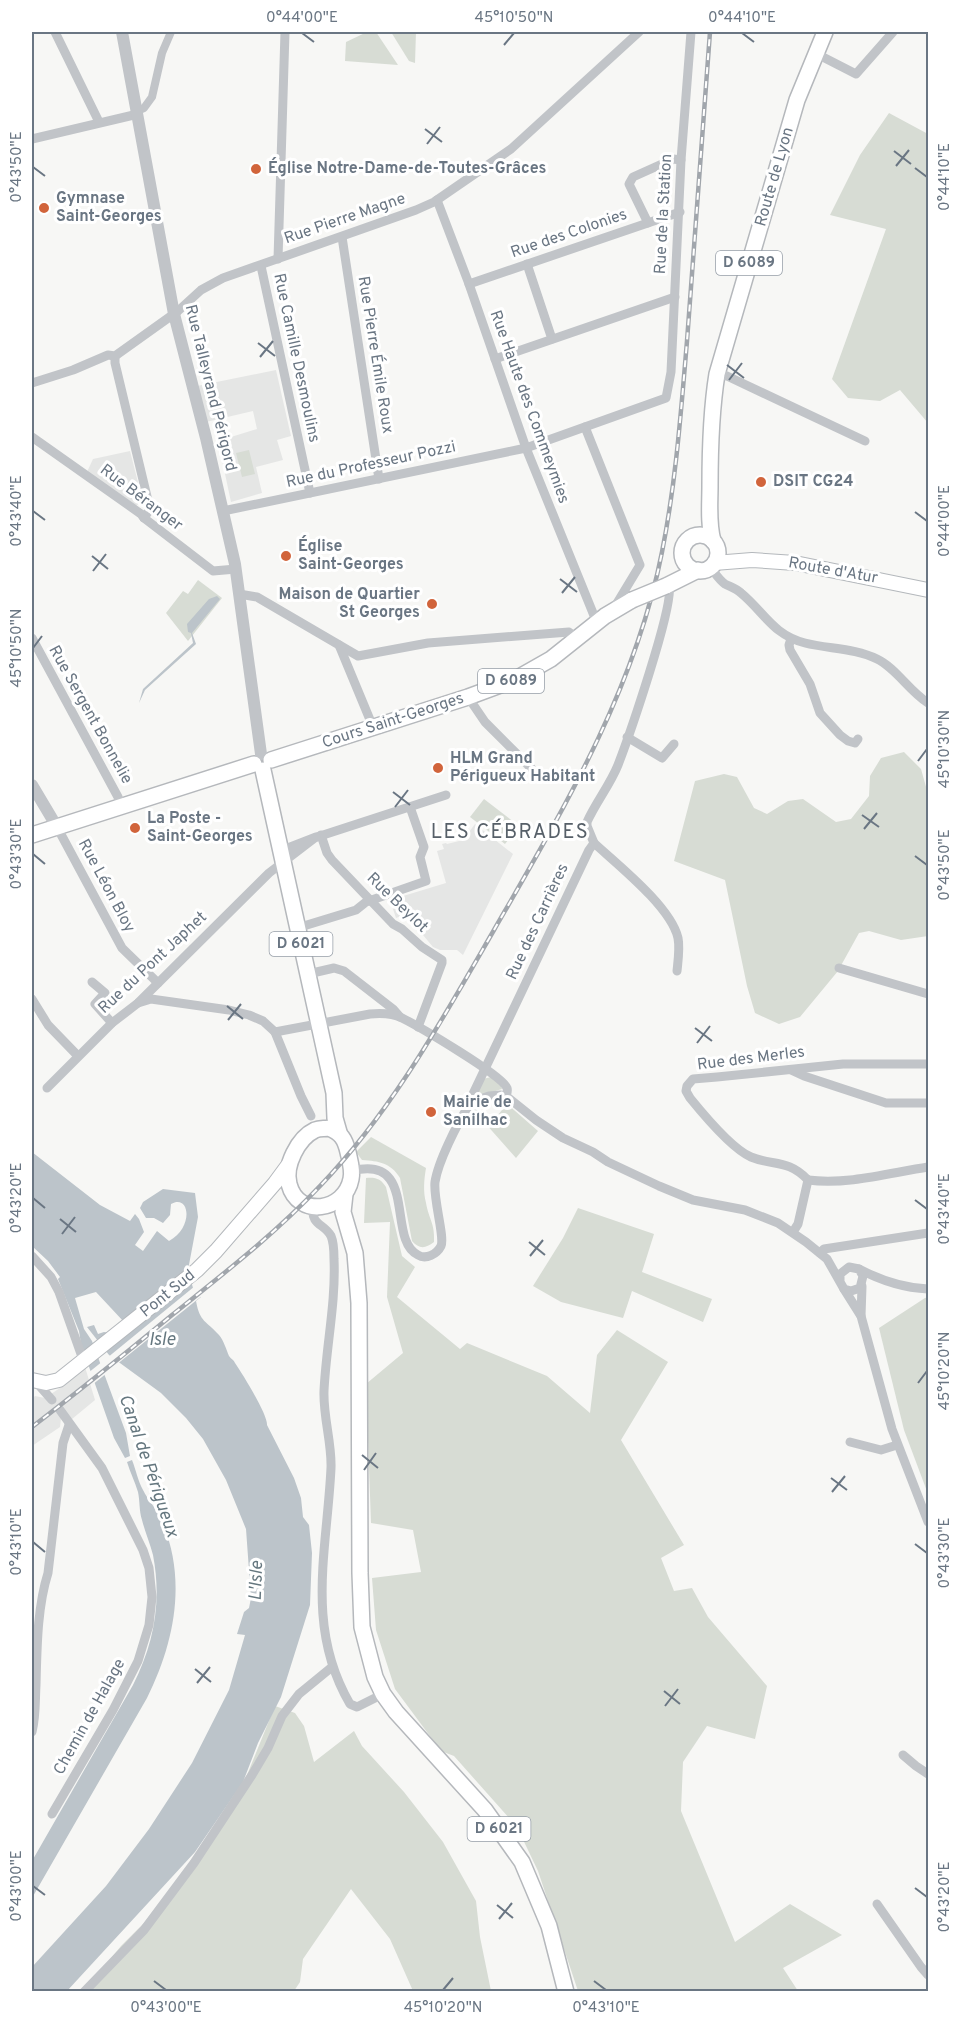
<svg xmlns="http://www.w3.org/2000/svg" width="960" height="2023" viewBox="0 0 960 2023" font-family="Overpass,sans-serif">
<style>
.built{fill:#e5e6e5}
.green{fill:#d7dcd4}
.water{fill:#bcc4ca}
.pier{fill:#f7f7f5}
.lines{fill:none;stroke-linecap:round;stroke-linejoin:round}
.secondary-casing{stroke:#b4b8bc;stroke-width:16}
.primary-casing{stroke:#b5b8bc;stroke-width:18}
.pedestrian{stroke:#c1c4c8;stroke-width:8}
.minor{stroke:#c1c4c8;stroke-width:9}
.tertiary{stroke:#c1c4c8;stroke-width:12}
.secondary{stroke:#fff;stroke-width:14}
.primary{stroke:#fff;stroke-width:15}
.rail-casing{stroke:#a1a6ac;stroke-width:4.5}
.rail{stroke:#fff;stroke-width:2;stroke-dasharray:7;stroke-linecap:butt}
.primary-bridge-casing{stroke:#b5b8bc;stroke-width:18;stroke-linecap:butt}
.primary-bridge{stroke:#fff;stroke-width:15}
.ticks{fill:none;stroke:#6a7683;stroke-width:2}
.poi-dot{fill:#d1643b;stroke:#fff;stroke-width:2}
.labels{text-anchor:middle;dominant-baseline:central;stroke-width:6;stroke-linejoin:round;paint-order:stroke}
.shield{fill:#fff;stroke:#979fa8;stroke-width:1.5}
.shield-label{font-size:15px;font-weight:bold;fill:#6a7683}
.poi-label{font-size:16px;font-weight:bold;fill:#6a7683;stroke:#fff;text-anchor:start}
.street-label{font-size:16px;fill:#6a7683;stroke:#fff}
.water-label{font-size:18px;font-style:italic;fill:#65777f;stroke:#fff}
.quarter-label{font-size:20px;letter-spacing:1.5px;fill:#576069;stroke:#fff}
.neatline{fill:none;stroke:#6a7683;stroke-width:2}
.ticks-label{font-size:15px;text-anchor:middle;fill:#6a7683}
</style>
<rect width="100%" height="100%" fill="#f7f7f5"/>
<g class="built">
<polygon points="276,370 291,436 277,440 283,460 256,467 262,493 231,502 218,441 257,429 253,411 206,422 197,386"/>
<polygon points="130,451 143,502 135,506 87,472 93,459"/>
<polygon points="475,824 513,854 463,955 457,950 440,950 433,947 423,935 420,928 420,918 414,919 413,915 402,919 401,916 396,918 390,900 446,883 437,851 444,849 442,844 446,843 447,844 463,840"/>
<polygon points="85,1367 95,1400 72,1419 67,1414 61,1418 60,1427 32,1446 32,1399 35,1396 45,1398 66,1384"/>
</g>
<g class="green">
<polygon points="367,32 376,32 398,65 345,61 346,42"/>
<polygon points="391,32 416,32 415,63 409,61"/>
<polygon points="889,113 928,134 928,423 900,390 880,401 848,398 832,379 886,229 830,215 860,155"/>
<polygon points="249,450 255,474 242,477 236,453"/>
<polygon points="198,580 222,598 188,641 166,613 183,591 188,594"/>
<polygon points="904,752 921,769 928,794 928,936 901,940 869,931 859,933 838,971 800,1017 779,1024 755,1013 747,986 725,880 674,861 695,781 724,774 737,777 754,808 767,814 788,801 803,799 836,822 851,819 869,796 870,776 881,758"/>
<polygon points="484,799 519,826 505,844 470,817"/>
<polygon points="491,1077 501,1086 502,1089 478,1096 476,1092 483,1079"/>
<polygon points="507,1104 538,1131 516,1158 477,1114 472,1112 476,1108 492,1122"/>
<path d="M371,1137L426,1168C424,1180 423,1191 426,1203C429,1220 435,1223 434,1242C425,1249 419,1249 412,1241L400,1178C391,1163 379,1161 362,1160L356,1152Z"/>
<path d="M366,1178C376,1177 381,1179 386,1187L402,1256L415,1267L397,1297L460,1349L467,1343L547,1376L590,1413L597,1355L617,1330L668,1362L621,1440L684,1545L661,1558L674,1591L692,1588L708,1617L767,1686L755,1739L707,1726L683,1762L681,1811L735,1942L790,1904L842,1935L783,1968L798,1991H578L538,1871L517,1827L454,1756L441,1751L395,1689L376,1630L372,1578L421,1572L413,1530L371,1523L366,1384L403,1353L387,1297L390,1222L364,1223Z"/>
<polygon points="578,1208 654,1234 642,1272 712,1299 703,1322 632,1291 623,1318 561,1302 533,1286 563,1238"/>
<polygon points="928,1297 928,1494 904,1430 879,1328 925,1298"/>
<polygon points="275,1706 295,1713 304,1726 314,1762 354,1731 362,1746 404,1792 443,1842 476,1901 480,1937 491,1991 413,1991 390,1939 351,1889 303,1959 300,1982 294,1991 83,1992 121,1946 144,1923 206,1842 245,1780"/>
</g>
<g class="water">
<polygon points="217,596 220,599 192,633 196,644 145,690 139,703 143,689 193,643 191,633 188,632 187,624 209,599"/>
<path d="M32,1152L100,1205L130,1221L135,1214L139,1219L144,1232L135,1245L143,1251L157,1231L169,1241C194,1228 190,1193 171,1204L170,1215L163,1223L154,1218H146L140,1208L143,1202L163,1189L195,1193L198,1217L188,1270L193,1288L201,1297L196,1301C200,1323 206,1320 219,1335C224,1341 226,1349 229,1356C231,1359 234,1360 235,1363C242,1373 268,1415 267,1425L294,1478L301,1498L303,1517L309,1525L312,1553L310,1605L281,1697L258,1743L243,1782L195,1852L67,1991H32V1967L106,1886L149,1829L192,1763L229,1690L245,1635L237,1634L244,1612L249,1608L251,1598L246,1529L226,1480L203,1439L186,1418L161,1393L109,1355L87,1327L94,1325L98,1334L104,1332L110,1333L124,1322L96,1292L75,1298L84,1329L92,1341L126,1433L130,1456L125,1458L114,1438L81,1344L79,1331L58,1279L60,1277L48,1261L32,1246L33,1235L32,1234Z"/>
<path d="M132,1460C136,1470 138,1481 143,1490C148,1500 156,1508 160,1517C188,1577 175,1642 147,1698L32,1898V1861L133,1685C154,1644 162,1601 153,1555C150,1543 145,1532 142,1520C139,1511 140,1501 138,1492C135,1482 130,1472 127,1462Z"/>
</g>
<g class="pier">
<polygon points="195,1286 203,1295 116,1365 107,1358"/>
<polygon points="103,1361 107,1373 92,1385 88,1373"/>
</g>
<g class="lines">
<defs>
<g id="secondary">
<polyline points="714,563 752,560 795,563 928,590"/>
<polyline points="32,1380 46,1383 59,1380 197,1270 216,1251 275,1183 289,1164"/>
</g>
<g id="primary">
<circle cx="700" cy="553" r="18"/>
<path d="M713,541C708,523 710,504 710,486C710,448 711,411 717,374L797,100L825,32"/>
<polyline points="666,586 698,570"/>
<polyline points="271,760 468,697 514,680 551,659 605,616 632,600"/>
<polyline points="263,770 334,1093 335,1118 339,1132"/>
<polyline points="32,835 254,764"/>
<path d="M329,1128C341,1133 345,1139 348,1152C350,1161 353,1170 351,1179C345,1211 298,1219 289,1184C284,1166 298,1138 315,1130C320,1128 324,1129 329,1128Z"/>
<polyline points="345,1194 343,1212 355,1253 359,1303 360,1573 362,1627 375,1677 383,1694 396,1712 485,1810 522,1862 549,1926 566,1992"/>
</g>
</defs>
<use href="#secondary" class="secondary-casing"/>
<use href="#primary" class="primary-casing"/>
<polyline class="pedestrian" points="137,111 144,108 152,97 162,53 171,32"/>
<g class="minor">
<polyline points="55,32 99,122"/>
<polyline points="815,53 856,74 893,32"/>
<polyline points="32,139 138,114"/>
<polyline points="437,200 469,284 526,448 597,623"/>
<polyline points="648,223 629,184 633,177 673,159 681,160"/>
<polyline points="342,237 379,479"/>
<polyline points="278,259 285,32"/>
<polyline points="527,264 552,339"/>
<polyline points="261,266 310,493"/>
<polyline points="469,284 680,212"/>
<polyline points="115,356 115,363 150,509 144,518"/>
<polyline points="495,359 675,297"/>
<polyline points="717,374 727,376 865,441"/>
<polyline points="32,383 73,370 108,355 115,356 178,311 201,290 223,278 416,210 434,202 511,149 639,32"/>
<polyline points="585,427 640,565 614,608"/>
<polyline points="32,437 141,514 144,518 213,571 236,569"/>
<polyline points="223,511 526,448 666,398 671,372 681,160 691,32"/>
<path d="M710,567C715,573 719,580 725,584C731,587 737,589 741,593C764,612 773,635 805,643C828,649 855,648 877,659C896,668 909,691 928,703"/>
<polyline points="239,594 257,597 358,656 428,643 569,632 577,638"/>
<polyline points="32,638 118,797 121,806"/>
<polyline points="791,639 789,645 790,650 810,684 820,713 840,735 848,741 855,743 858,739"/>
<polyline points="339,645 373,727"/>
<polyline points="468,697 485,722 532,769"/>
<polyline points="627,737 662,758 674,744"/>
<polyline points="57,827 122,948 158,983"/>
<polyline points="321,835 327,853 332,860 393,924 402,929 422,947 442,960 442,963 418,1027"/>
<polyline points="317,837 446,795"/>
<path d="M594,843C618,865 671,907 678,938C680,948 678,961 677,971"/>
<polyline points="297,928 356,910 366,902 426,881 420,857 424,847 410,807"/>
<polyline points="839,968 928,994"/>
<polyline points="308,974 334,968 344,971 393,1009 400,1017"/>
<polyline points="92,982 105,993 95,1004 112,1023"/>
<polyline points="32,999 48,1025 78,1056"/>
<path d="M138,1003L151,999L229,1010L249,1015L263,1021L275,1032L370,1014C380,1013 392,1013 402,1018C418,1026 502,1075 507,1088C508,1091 507,1093 506,1096"/>
<polyline points="275,1032 301,1096 311,1116"/>
<polyline points="791,1070 804,1076 886,1103 928,1103"/>
<polyline points="47,1088 112,1023 138,1003 269,873 316,837 280,851"/>
<path d="M472,1102L473,1094L589,850L594,843L587,826V822C596,802 610,785 618,765C628,739 675,604 669,585"/>
<path d="M352,1171C419,1154 386,1240 418,1255C426,1260 437,1254 441,1246C445,1237 433,1199 435,1182C438,1162 457,1124 468,1107L472,1102L489,1096L500,1095L506,1096L536,1120L563,1138L593,1152L608,1162L659,1186L693,1200L745,1210L778,1223L806,1242L827,1259L844,1289L851,1291L860,1288L863,1276L859,1269L849,1267L840,1274V1282"/>
<path d="M808,1180C788,1159 773,1166 751,1157C732,1149 703,1114 690,1098L686,1091L687,1086L693,1079L717,1077L843,1064H928"/>
<path d="M808,1180C848,1185 889,1173 928,1167"/>
<path d="M313,1207C311,1226 324,1223 331,1236C334,1243 334,1252 334,1259C336,1303 326,1347 324,1391C323,1417 332,1443 331,1468C327,1551 305,1627 350,1704L357,1707L383,1694"/>
<polyline points="793,1232 798,1224 808,1180"/>
<polyline points="820,1253 824,1249 928,1233"/>
<polyline points="32,1256 51,1277 59,1292 81,1354"/>
<path d="M859,1269C880,1280 905,1288 928,1289"/>
<polyline points="844,1289 861,1316 892,1429 928,1522"/>
<polyline points="861,1316 862,1286"/>
<polyline points="36,1382 52,1400"/>
<polyline points="850,1442 881,1450 897,1445"/>
<path d="M32,1732C36,1716 35,1702 36,1685C37,1649 37,1608 48,1573L63,1443L69,1425"/>
<polyline points="903,1755 916,1766 928,1774"/>
<polyline points="52,1814 113,1710 138,1661 149,1625 152,1597 149,1568 143,1550 102,1468 60,1410"/>
<polyline points="877,1904 921,1967 928,1975"/>
<polyline points="84,1992 144,1930 194,1863 252,1775 268,1748 282,1716 299,1694 332,1667"/>
</g>
<g class="tertiary">
<polyline points="122,32 174,314 206,438 235,564 261,754"/>
<polyline points="32,785 57,827"/>
</g>
<use href="#secondary" class="secondary"/>
<use href="#primary" class="primary"/>
<defs>
<path id="rail" d="M32,1427C79,1391 126,1353 172,1315C223,1274 275,1234 320,1186C392,1111 442,1020 494,930C563,810 635,690 662,552C676,482 681,411 687,341C695,238 702,135 710,32"/>
</defs>
<use href="#rail" class="rail-casing"/>
<use href="#rail" class="rail"/>
<defs>
<polyline id="primary-bridge" points="632,600 666,586"/>
</defs>
<use href="#primary-bridge" class="primary-bridge-casing"/>
<use href="#primary-bridge" class="primary-bridge"/>
</g>
<path class="ticks" d="M302,33L314,42M742,33L754,42M504,45L514,33M425,129L442,142M427,144L440,127M894,151L911,164M896,166L909,150M33,167L45,176M915,168L927,177M258,343L275,356M260,357L273,341M727,365L744,378M729,380L742,363M33,511L45,520M915,512L927,521M92,556L108,569M93,571L106,554M560,579L577,592M562,593L575,577M33,648L42,636M918,761L927,749M393,792L410,805M395,807L408,790M862,815L879,827M864,829L877,813M33,854L45,864M915,856L927,865M227,1006L243,1019M228,1020L241,1004M695,1028L712,1041M697,1043L710,1026M33,1198L45,1208M915,1200L927,1209M60,1219L76,1232M62,1234L75,1217M529,1242L545,1255M530,1256L543,1240M918,1383L927,1371M362,1455L378,1468M364,1470L376,1453M831,1478L847,1490M832,1492L845,1476M33,1542L45,1552M915,1544L927,1553M195,1669L211,1682M197,1683L210,1667M664,1691L680,1704M665,1706L678,1689M33,1886L45,1895M915,1888L927,1897M497,1905L513,1918M499,1919L512,1903M154,1981L166,1990M594,1981L606,1990M443,1990L453,1978"/>
<g class="poi-dot">
<circle cx="256" cy="169" r="6"/>
<circle cx="44" cy="208" r="6"/>
<circle cx="761" cy="482" r="6"/>
<circle cx="286" cy="556" r="6"/>
<circle cx="432" cy="604" r="6"/>
<circle cx="438" cy="768" r="6"/>
<circle cx="135" cy="828" r="6"/>
<circle cx="431" cy="1112" r="6"/>
</g>
<g class="labels">
<g class="shield">
<rect x="716" y="251" width="66" height="24" rx="4.5"/>
<rect x="478" y="669" width="66" height="24" rx="4.5"/>
<rect x="269.5" y="932" width="63" height="24" rx="4.5"/>
<rect x="467.5" y="1817" width="63" height="24" rx="4.5"/>
</g>
<g class="shield-label">
<text x="749" y="263">D 6089</text>
<text x="511" y="681">D 6089</text>
<text x="301" y="944">D 6021</text>
<text x="499" y="1829">D 6021</text>
</g>
<g class="poi-label">
<text x="268" y="169">Église Notre-Dame-de-Toutes-Grâces</text>
<text x="56" y="199">Gymnase<tspan x="56" dy="18">Saint-Georges</tspan></text>
<text x="773" y="482">DSIT CG24</text>
<text x="298" y="547">Église<tspan x="298" dy="18">Saint-Georges</tspan></text>
<text x="420" y="595" text-anchor="end">Maison de Quartier<tspan x="420" dy="18">St Georges</tspan></text>
<text x="450" y="759">HLM Grand<tspan x="450" dy="18">Périgueux Habitant</tspan></text>
<text x="147" y="819">La Poste -<tspan x="147" dy="18">Saint-Georges</tspan></text>
<text x="443" y="1103">Mairie de<tspan x="443" dy="18">Sanilhac</tspan></text>
</g>
<g class="street-label">
<text transform="translate(775 177) rotate(-74)">Route de Lyon</text>
<text transform="translate(664 214) rotate(-87)">Rue de la Station</text>
<text transform="translate(345 219) rotate(-19)">Rue Pierre Magne</text>
<text transform="translate(569 234) rotate(-19)">Rue des Colonies</text>
<text transform="translate(375 355) rotate(81)">Rue Pierre Émile Roux</text>
<text transform="translate(296 358) rotate(78)">Rue Camille Desmoulins</text>
<text transform="translate(210 388) rotate(76)">Rue Talleyrand Périgord</text>
<text transform="translate(529 407) rotate(70)">Rue Haute des Commeymies</text>
<text transform="translate(371 465) rotate(-12)">Rue du Professeur Pozzi</text>
<text transform="translate(141 498) rotate(37)">Rue Béranger</text>
<text transform="translate(833 571) rotate(10)">Route d'Atur</text>
<text transform="translate(90 715) rotate(61)">Rue Sergent Bonnelie</text>
<text transform="translate(393 721) rotate(-18)">Cours Saint-Georges</text>
<text transform="translate(106 886) rotate(62)">Rue Léon Bloy</text>
<text transform="translate(397 903) rotate(44)">Rue Beylot</text>
<text transform="translate(538 922) rotate(-65)">Rue des Carrières</text>
<text transform="translate(153 963) rotate(-43)">Rue du Pont Japhet</text>
<text transform="translate(751 1059) rotate(-7)">Rue des Merles</text>
<text transform="translate(168 1294) rotate(-39)">Pont Sud</text>
<text transform="translate(90 1717) rotate(-61)">Chemin de Halage</text>
</g>
<g class="water-label">
<text x="162" y="1340">Isle</text>
<text transform="translate(148 1466) rotate(71)">Canal de Périgueux</text>
<text transform="translate(257 1581) rotate(-88)">L'Isle</text>
</g>
<g class="quarter-label">
<text x="510" y="833">LES CÉBRADES</text>
</g>
</g>
<rect width="960" height="2023" fill="none" stroke="#ffffff" stroke-width="66"/>
<rect x="33" y="33" width="894" height="1957" class="neatline"/>
<g class="ticks-label">
<text x="302" y="22">0°44'00"E</text>
<text x="514" y="22">45°10'50"N</text>
<text x="742" y="22">0°44'10"E</text>
<text transform="translate(16 167) rotate(-90)" y="5">0°43'50"E</text>
<text transform="translate(944 177) rotate(-90)" y="5">0°44'10"E</text>
<text transform="translate(16 511) rotate(-90)" y="5">0°43'40"E</text>
<text transform="translate(944 521) rotate(-90)" y="5">0°44'00"E</text>
<text transform="translate(16 648) rotate(-90)" y="5">45°10'50"N</text>
<text transform="translate(944 749) rotate(-90)" y="5">45°10'30"N</text>
<text transform="translate(16 854) rotate(-90)" y="5">0°43'30"E</text>
<text transform="translate(944 865) rotate(-90)" y="5">0°43'50"E</text>
<text transform="translate(16 1198) rotate(-90)" y="5">0°43'20"E</text>
<text transform="translate(944 1209) rotate(-90)" y="5">0°43'40"E</text>
<text transform="translate(944 1371) rotate(-90)" y="5">45°10'20"N</text>
<text transform="translate(16 1542) rotate(-90)" y="5">0°43'10"E</text>
<text transform="translate(944 1553) rotate(-90)" y="5">0°43'30"E</text>
<text transform="translate(16 1886) rotate(-90)" y="5">0°43'00"E</text>
<text transform="translate(944 1897) rotate(-90)" y="5">0°43'20"E</text>
<text x="166" y="2012">0°43'00"E</text>
<text x="443" y="2012">45°10'20"N</text>
<text x="606" y="2012">0°43'10"E</text>
</g>
</svg>
